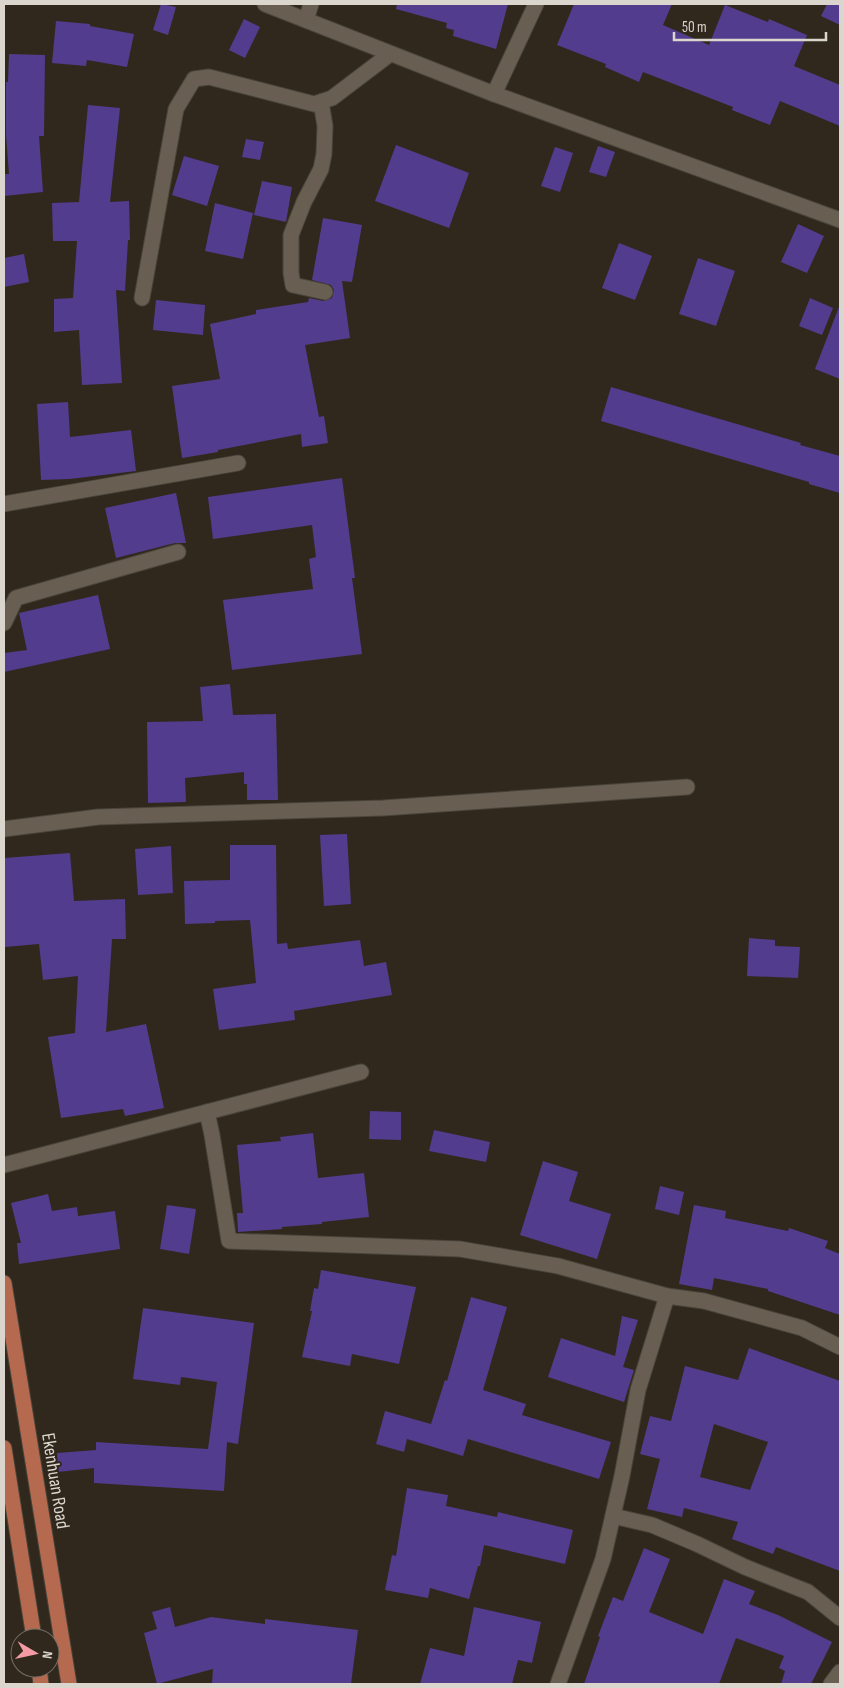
<svg xmlns="http://www.w3.org/2000/svg" width="844" height="1688" viewBox="0 0 844 1688" font-family="'Sofia Sans Condensed',sans-serif">
<style>
.building{fill:#523c8d;fill-rule:evenodd}
.lines{fill:none;stroke-linecap:round;stroke-linejoin:round}
.minor-casing{stroke:#4a443a;stroke-width:17}
.major-casing{stroke:#4a443a;stroke-width:17}
.minor{stroke:#685f52;stroke-width:15}
.major{stroke:#b56a50;stroke-width:15}
.labels{text-anchor:middle;dominant-baseline:central;stroke-width:4;stroke-linejoin:round;paint-order:stroke}
.street-label{font-size:19px;fill:#dad5cd;stroke:#30281d}
</style>
<rect width="100%" height="100%" fill="#30281d"/>
<g class="building">
<polygon points="161,4 176,7 168,35 153,30"/>
<polygon points="397,4 508,4 496,49 453,36 454,30 446,28 447,23 396,9"/>
<polygon points="574,4 672,4 663,25 709,45 725,5 768,22 769,19 807,35 794,66 840,85 840,126 780,101 770,125 732,110 733,107 643,72 639,82 605,67 606,64 557,45"/>
<polygon points="827,4 840,4 840,25 821,16"/>
<polygon points="244,19 260,27 245,58 229,50"/>
<polygon points="56,21 90,24 90,26 134,34 127,67 87,60 86,66 52,63"/>
<polygon points="9,54 45,55 44,136 39,136 43,192 4,196 4,174 9,174 6,135 6,82 8,82"/>
<polygon points="88,105 120,108 110,202 129,201 130,240 128,240 125,291 116,290 122,383 82,385 79,330 54,332 54,299 73,298 77,241 53,241 52,203 79,202"/>
<polygon points="246,139 264,142 260,160 242,157"/>
<polygon points="396,145 469,173 449,228 375,201"/>
<polygon points="598,146 615,152 606,177 589,172"/>
<polygon points="555,147 573,153 560,192 541,186"/>
<polygon points="184,156 219,166 207,206 172,195"/>
<polygon points="262,181 292,187 286,222 254,215"/>
<polygon points="215,203 253,213 243,259 205,251"/>
<polygon points="323,218 362,225 352,282 342,281 350,338 305,345 319,417 324,416 328,443 302,447 301,434 218,450 218,452 182,458 172,386 220,379 210,324 256,314 256,310 308,302 309,298 323,301 332,298 334,290 331,285 312,280"/>
<polygon points="798,224 824,236 807,273 781,262"/>
<polygon points="619,243 652,256 635,300 602,288"/>
<polygon points="24,254 29,282 4,287 4,258"/>
<polygon points="698,258 735,271 716,326 679,314"/>
<polygon points="810,298 833,308 822,335 799,326"/>
<polygon points="156,300 205,305 203,335 153,330"/>
<polygon points="839,307 840,307 840,379 815,369"/>
<polygon points="611,387 801,443 800,445 840,456 840,493 809,484 809,482 601,421"/>
<polygon points="68,402 70,437 131,430 136,471 70,479 41,480 37,404"/>
<polygon points="342,478 355,578 352,578 362,654 232,670 223,600 313,589 309,559 316,557 312,525 213,539 208,497"/>
<polygon points="176,493 186,543 175,543 116,558 105,508"/>
<polygon points="98,595 110,649 4,672 4,653 27,650 19,613"/>
<polygon points="230,684 233,715 276,714 278,800 247,800 247,784 244,784 244,772 185,778 186,802 148,803 147,722 203,721 200,687"/>
<polygon points="347,834 351,904 324,906 320,835"/>
<polygon points="230,845 276,845 277,944 287,943 288,949 360,940 364,966 386,962 392,995 294,1011 295,1020 219,1030 213,989 256,983 250,920 215,921 215,923 185,924 184,881 230,880"/>
<polygon points="171,846 173,893 138,895 135,849"/>
<polygon points="70,853 74,901 125,899 126,939 112,939 106,1032 146,1024 164,1108 125,1116 123,1109 61,1118 48,1037 75,1033 78,976 43,980 39,944 5,947 4,858"/>
<polygon points="749,938 775,940 775,946 800,947 798,978 747,976"/>
<polygon points="370,1111 401,1112 401,1140 369,1139"/>
<polygon points="434,1130 490,1142 486,1162 429,1151"/>
<polygon points="313,1133 318,1178 364,1173 369,1217 322,1222 322,1224 282,1227 282,1229 238,1232 237,1213 243,1213 237,1145 281,1141 280,1137"/>
<polygon points="543,1161 578,1172 569,1201 611,1214 597,1259 520,1235"/>
<polygon points="660,1186 684,1192 679,1215 655,1209"/>
<polygon points="48,1194 52,1211 77,1207 78,1216 115,1211 120,1249 19,1264 17,1243 21,1243 11,1203"/>
<polygon points="167,1205 196,1209 189,1254 160,1249"/>
<polygon points="694,1205 726,1211 725,1218 788,1231 789,1228 828,1241 825,1248 840,1254 840,1315 768,1291 768,1289 714,1278 712,1290 679,1284"/>
<polygon points="321,1270 416,1287 399,1364 352,1354 350,1366 302,1357 312,1311 310,1311 314,1288 318,1289"/>
<polygon points="471,1297 507,1307 483,1390 526,1404 522,1415 611,1442 599,1479 468,1439 463,1456 407,1439 404,1452 376,1444 385,1411 431,1424 445,1380 447,1381"/>
<polygon points="143,1308 254,1323 238,1444 227,1442 224,1491 94,1483 94,1468 58,1472 57,1453 96,1450 96,1442 208,1449 217,1382 181,1377 180,1385 133,1379"/>
<polygon points="622,1316 638,1320 623,1367 634,1370 624,1402 548,1377 561,1338 615,1356"/>
<path d="M749,1348L840,1381V1571L776,1547L773,1554L732,1539L738,1522L684,1508L682,1517L647,1509L660,1459L640,1454L650,1416L671,1421L685,1366L738,1380ZM714,1424L768,1442L750,1490L700,1477Z"/>
<polygon points="407,1488 448,1495 446,1506 497,1517 498,1512 573,1530 565,1564 484,1545 480,1566 478,1566 469,1599 430,1588 428,1598 385,1590 392,1555 396,1556"/>
<polygon points="644,1548 670,1559 649,1612 703,1634 724,1579 755,1591 749,1604 778,1615 832,1642 811,1684 781,1684 785,1671 779,1668 784,1656 736,1638 719,1684 584,1684 600,1637 598,1636 613,1597 623,1601"/>
<polygon points="170,1607 175,1627 211,1617 265,1624 265,1619 358,1630 351,1684 212,1684 213,1669 157,1684 144,1633 157,1629 152,1612"/>
<polygon points="474,1607 541,1622 532,1663 518,1660 512,1684 420,1684 430,1648 464,1656"/>
</g>
<g class="lines">
<defs>
<g id="minor">
<polyline points="265,4 494,94 840,220"/>
<polyline points="306,20 311,4"/>
<polyline points="494,94 536,4"/>
<polyline points="321,102 325,126 324,154 321,169 304,202 291,235 291,273 293,285 325,292"/>
<polyline points="142,298 176,109 194,79 209,77 314,104 332,98 390,54"/>
<polyline points="4,504 238,463"/>
<polyline points="4,623 16,598 178,552"/>
<polyline points="4,829 98,817 383,808 687,787"/>
<polyline points="207,1112 212,1135 229,1241 460,1249 558,1266 667,1296 704,1301 802,1328 840,1347"/>
<polyline points="4,1165 361,1072"/>
<polyline points="613,1516 652,1525 697,1544 745,1567 808,1592 840,1618"/>
<polyline points="558,1684 603,1559 622,1476 638,1390 667,1296"/>
<polyline points="831,1684 840,1672"/>
</g>
<g id="major">
<polyline points="4,1283 69,1684"/>
<polyline points="4,1448 34,1638"/>
<polyline points="39,1668 41,1684"/>
</g>
</defs>
<use href="#minor" class="minor-casing"/>
<use href="#major" class="major-casing"/>
<use href="#minor" class="minor"/>
<use href="#major" class="major"/>
</g>
<g class="labels">
<g class="street-label">
<text transform="translate(55 1481) rotate(81)">Ekenhuan Road</text>
</g>
</g>
<rect width="844" height="1688" fill="none" stroke="#dad5cd" stroke-width="10"/>
<g transform="translate(35 1653) rotate(99)"><circle r="24" fill="#30281d" stroke="#746d63"/>
<path d="M0-4L9 19L0 12L-9 19Z" fill="#f49aa5"/>
<text y="-8" font-size="14" font-weight="bold" text-anchor="middle" fill="#dad5cd">N</text>
</g>
<path d="M674 32v8h152v-8" fill="none" stroke="#dad5cd" stroke-width="2.5"/>
<text x="682" y="32" font-size="15" fill="#dad5cd" stroke="#30281d" stroke-width="4" paint-order="stroke">50 m</text>
</svg>
